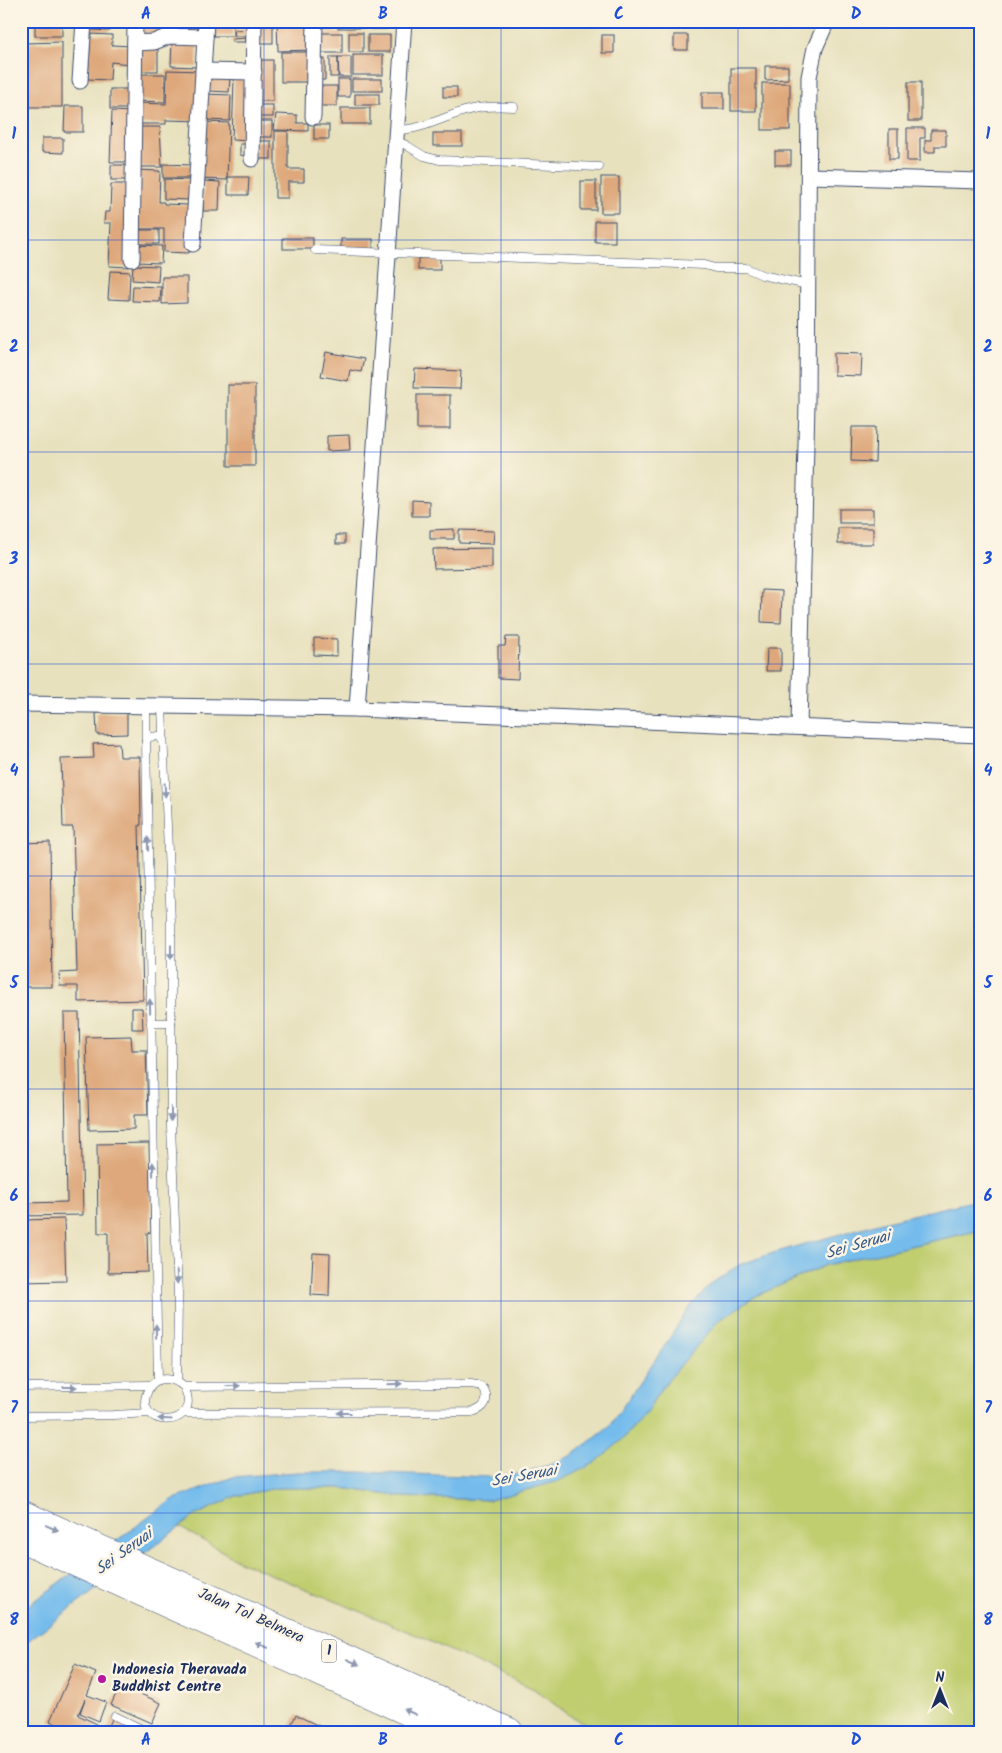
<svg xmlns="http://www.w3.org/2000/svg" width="1002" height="1753" viewBox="0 0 1002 1753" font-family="Kalam,sans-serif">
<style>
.green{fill:#c0ce70;stroke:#6e7e67}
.water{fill:#74bcec;stroke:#4876a5}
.building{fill:#dea87b}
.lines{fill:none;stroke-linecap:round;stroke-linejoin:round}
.lane-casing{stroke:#3a4a6c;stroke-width:9}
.street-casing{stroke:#3a4a6c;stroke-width:17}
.highway-casing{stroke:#3a4a6c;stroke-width:29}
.lane{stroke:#fff;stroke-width:8}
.street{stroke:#fff;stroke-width:15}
.highway{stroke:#fff;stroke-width:28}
.oneway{fill:#8d97ae}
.grid{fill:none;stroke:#1d4ed8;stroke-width:1;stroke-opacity:0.55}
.poi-dot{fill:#b5179e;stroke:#fcf5e5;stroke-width:2}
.labels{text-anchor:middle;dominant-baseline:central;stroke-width:5;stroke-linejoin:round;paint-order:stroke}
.shield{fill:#fcf5e5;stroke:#5e6a86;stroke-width:1}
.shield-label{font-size:14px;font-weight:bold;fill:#1b2f5e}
.street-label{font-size:15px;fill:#1b2f5e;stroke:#fcf5e5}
.poi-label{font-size:15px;font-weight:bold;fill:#1b2f5e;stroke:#fcf5e5;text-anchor:start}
.water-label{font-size:16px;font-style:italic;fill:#365989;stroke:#fcf5e5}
.neatline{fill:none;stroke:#1d4ed8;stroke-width:2}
.grid-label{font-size:16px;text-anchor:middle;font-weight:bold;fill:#1d4ed8}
</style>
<rect width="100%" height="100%" fill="#fcf5e5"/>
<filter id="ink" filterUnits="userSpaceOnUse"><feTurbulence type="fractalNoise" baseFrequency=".02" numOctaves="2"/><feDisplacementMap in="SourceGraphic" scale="10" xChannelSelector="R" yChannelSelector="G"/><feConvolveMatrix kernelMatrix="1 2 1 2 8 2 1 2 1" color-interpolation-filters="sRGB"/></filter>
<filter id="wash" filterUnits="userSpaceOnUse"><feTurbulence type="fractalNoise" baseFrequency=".0096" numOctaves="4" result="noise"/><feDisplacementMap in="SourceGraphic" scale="20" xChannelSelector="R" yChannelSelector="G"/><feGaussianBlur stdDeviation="1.12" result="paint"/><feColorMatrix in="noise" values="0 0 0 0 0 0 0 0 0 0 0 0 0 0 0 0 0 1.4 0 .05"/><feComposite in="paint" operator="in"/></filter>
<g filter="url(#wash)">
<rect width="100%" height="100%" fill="#e7e1be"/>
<polygon class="green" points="981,1230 981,1732 602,1732 572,1717 534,1689 405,1630 241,1562 179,1527 194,1516 236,1496 277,1488 342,1488 404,1497 490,1500 621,1441 647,1411 660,1390 718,1321 754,1297 826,1265"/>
<polygon class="water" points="981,1199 981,1230 826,1265 754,1297 718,1321 660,1390 647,1411 621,1441 595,1463 559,1481 490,1500 404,1497 342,1488 277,1488 236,1496 194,1516 21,1646 21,1611 172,1500 233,1477 298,1472 357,1472 490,1477 518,1474 549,1465 573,1455 608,1428 666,1344 688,1309 712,1283 739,1265 773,1253 886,1221"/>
<g id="blocks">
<g class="building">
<rect x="35" y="21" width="27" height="15"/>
<polygon points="92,21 110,21 110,31 92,30"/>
<polygon points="143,21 161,21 161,36 142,35"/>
<polygon points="175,21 204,21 204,35 175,34"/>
<rect x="257" y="21" width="16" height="22"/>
<rect x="318" y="21" width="13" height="6"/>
<rect x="338" y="21" width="26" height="7"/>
<rect x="371" y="21" width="15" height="8"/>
<rect x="213" y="23" width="20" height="13"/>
<polygon points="277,23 311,23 312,50 278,51"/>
<polygon points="251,29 251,36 235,36 234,30"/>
<rect x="321" y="33" width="21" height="20"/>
<rect x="349" y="33" width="14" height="19"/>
<polygon points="91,34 112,35 112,45 130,46 129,64 111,62 110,80 88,79"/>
<rect x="368" y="35" width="22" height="17"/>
<rect x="602" y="35" width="12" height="18"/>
<rect x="674" y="35" width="14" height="15"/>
<polygon points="246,38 246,42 232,42 232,39"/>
<polygon points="172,39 198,40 197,67 171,66"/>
<polygon points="62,42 62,107 25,107 25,43"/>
<rect x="140" y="49" width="18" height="22"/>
<rect x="281" y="52" width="29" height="30"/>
<rect x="353" y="55" width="30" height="20"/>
<rect x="330" y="57" width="8" height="20"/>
<polygon points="338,57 351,57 351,77 339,77"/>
<polygon points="316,59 325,59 325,80 317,80"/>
<rect x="256" y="60" width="17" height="41"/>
<polygon points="765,66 788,66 788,79 765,80"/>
<rect x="731" y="68" width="25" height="43"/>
<polygon points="167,70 202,71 200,121 166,120 166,124 137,124 137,103 166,104"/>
<polygon points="138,74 165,74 165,102 137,101"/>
<polygon points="209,76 230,77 229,92 208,91"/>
<polygon points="234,79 253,79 251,141 232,140"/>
<rect x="338" y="79" width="12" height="18"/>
<rect x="352" y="79" width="30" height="12"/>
<rect x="908" y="82" width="13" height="39"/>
<rect x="762" y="83" width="28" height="47"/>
<rect x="319" y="86" width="18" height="20"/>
<rect x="443" y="87" width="14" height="10"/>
<rect x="110" y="89" width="23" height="20"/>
<rect x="702" y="92" width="22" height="17"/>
<polygon points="205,94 231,95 230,121 204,120"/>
<rect x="355" y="94" width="24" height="11"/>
<rect x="257" y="105" width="16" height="12"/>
<polygon points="65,106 83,106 83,132 64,132"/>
<rect x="341" y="108" width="29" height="16"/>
<polygon points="112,111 132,112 130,162 110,162"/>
<polygon points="276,114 297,115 297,123 308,123 308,131 274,130"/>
<rect x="256" y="121" width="16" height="16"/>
<polygon points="202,122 229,123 227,180 200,179"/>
<rect x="314" y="125" width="15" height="14"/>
<polygon points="135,127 160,127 162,167 135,167"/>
<polygon points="907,128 925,128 925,138 920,138 920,161 907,161"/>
<rect x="889" y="129" width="9" height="30"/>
<polygon points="931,130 946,130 946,146 935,146 935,152 925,152 925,140 931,140"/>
<polygon points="275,131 288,131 288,169 304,169 304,182 288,182 288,198 275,198"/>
<rect x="433" y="133" width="29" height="13"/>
<polygon points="42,138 63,138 63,153 42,152"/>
<rect x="256" y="141" width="15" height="18"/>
<polygon points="240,144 249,144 249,156 240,155"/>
<rect x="775" y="151" width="16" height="14"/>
<polygon points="163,164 193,165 193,178 163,178"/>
<rect x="111" y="165" width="17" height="15"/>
<polygon points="136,170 160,171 159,202 164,202 164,204 189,205 189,253 164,252 164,229 135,229"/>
<polygon points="228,177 249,177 248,195 228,195"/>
<rect x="601" y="177" width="18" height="36"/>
<polygon points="164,179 190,180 189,200 164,199"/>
<polygon points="204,181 220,182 219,211 203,211"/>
<rect x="581" y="181" width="15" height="29"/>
<polygon points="111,184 129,184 129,267 109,266 111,223 104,223 105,212 110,212"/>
<rect x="595" y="221" width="20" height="21"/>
<rect x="135" y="230" width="24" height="14"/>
<rect x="283" y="238" width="30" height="11"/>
<rect x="341" y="239" width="32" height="12"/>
<polygon points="135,245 162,246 161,263 135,262"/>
<rect x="418" y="258" width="22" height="12"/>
<polygon points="133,265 159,266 158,282 132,280"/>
<polygon points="110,271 130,272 129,300 108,299"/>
<polygon points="162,277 187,277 187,303 162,304"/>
<polygon points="133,286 161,287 160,302 132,301"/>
<polygon points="326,352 364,359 361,372 350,370 348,381 321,376"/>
<polygon points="834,353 862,354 861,376 834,375"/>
<polygon points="415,369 461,371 460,389 414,388"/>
<rect x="228" y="385" width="27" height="81"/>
<rect x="417" y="395" width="33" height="34"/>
<polygon points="852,427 876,427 875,462 851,461"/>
<polygon points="349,435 350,450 327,451 327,436"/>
<polygon points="412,500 429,501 429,516 412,516"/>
<rect x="839" y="509" width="34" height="14"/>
<rect x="838" y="528" width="35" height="16"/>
<polygon points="454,529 454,539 430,539 430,530"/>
<polygon points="459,530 494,531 493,544 459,543"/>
<rect x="336" y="535" width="9" height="9"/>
<polygon points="492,548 492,568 434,569 433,549"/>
<polygon points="762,590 782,591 781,623 761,622"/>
<polygon points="506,637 519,637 518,679 498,678 498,646 505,646"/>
<polygon points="314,638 337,639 337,656 314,655"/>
<polygon points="767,648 781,648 781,671 766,671"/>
<polygon points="127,712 127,734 97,735 96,713"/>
<polygon points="119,743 120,757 140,757 141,825 139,825 143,1000 78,1002 78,986 60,986 59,973 77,972 73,827 63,827 61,759 94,758 93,744"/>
<polygon points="50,842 52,987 21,987 21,843"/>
<polygon points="132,1008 142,1008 143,1029 132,1029"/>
<polygon points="64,1013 79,1013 83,1215 21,1216 21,1196 24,1196 24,1203 67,1202"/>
<polygon points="131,1036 132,1050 146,1050 148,1115 134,1115 134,1129 89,1130 86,1037"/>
<polygon points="149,1143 151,1232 147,1233 148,1272 108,1273 108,1233 98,1233 97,1144"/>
<polygon points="64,1219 66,1281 21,1282 21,1220"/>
<polygon points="313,1253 330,1254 329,1296 311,1295"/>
<polygon points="75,1664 96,1673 87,1695 106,1702 99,1721 80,1713 85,1699 78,1715 97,1724 93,1732 70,1732 71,1731 50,1721"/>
<polygon points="120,1685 161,1703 152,1723 111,1705"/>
<polygon points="296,1715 332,1732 301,1732 290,1727"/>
<polygon points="113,1717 145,1732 106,1732"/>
</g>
</g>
</g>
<g filter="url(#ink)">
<use href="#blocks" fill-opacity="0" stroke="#3a4a6c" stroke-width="1"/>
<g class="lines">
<defs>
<g id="lane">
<path d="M397,130C424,130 446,115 472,109C486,106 500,106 514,107"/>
<polyline points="396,141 406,145 424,156 439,160 599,167"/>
<polyline points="315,250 704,265 715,268 746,268 762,275 808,285"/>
<polyline points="146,706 146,741"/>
<polyline points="162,707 171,923 171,1127 178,1294 177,1380"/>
<polyline points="151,1023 171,1023"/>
<polyline points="158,1380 146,741 149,737 159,736 163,741"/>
<polyline points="21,1387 150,1385"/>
<path d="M183,1413L472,1412C484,1409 490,1401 484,1389L477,1385L471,1384L184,1387C173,1377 155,1375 148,1390C130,1429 205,1431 184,1387"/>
<polyline points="21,1416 113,1415 150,1413"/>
<polyline points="115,1716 148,1732"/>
</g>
<g id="street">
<polyline points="135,43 154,42 169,36 205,37"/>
<polyline points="203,71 254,72"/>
<polyline points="80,81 84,21"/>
<polyline points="313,117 315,21"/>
<polyline points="252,159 254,21"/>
<polyline points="809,176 981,181"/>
<polyline points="193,244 206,21"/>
<polyline points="132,259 135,21"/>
<polyline points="21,704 357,709 981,735"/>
<polyline points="357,709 404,21"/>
<polyline points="799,727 807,403 809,77 815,48 827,21"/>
</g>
<g id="highway">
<polyline points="21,1514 509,1732"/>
<polyline points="21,1538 454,1732"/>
</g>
</defs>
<use href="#lane" class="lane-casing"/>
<use href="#street" class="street-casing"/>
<use href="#highway" class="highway-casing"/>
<use href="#lane" class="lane"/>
<use href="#street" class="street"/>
<use href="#highway" class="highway"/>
</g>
<defs><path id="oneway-solid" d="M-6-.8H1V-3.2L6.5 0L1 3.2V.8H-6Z" transform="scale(1.25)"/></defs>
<g class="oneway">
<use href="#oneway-solid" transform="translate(165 790) rotate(87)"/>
<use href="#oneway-solid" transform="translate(148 844) rotate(-91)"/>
<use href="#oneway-solid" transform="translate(171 952) rotate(90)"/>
<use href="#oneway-solid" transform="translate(150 1006) rotate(-91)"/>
<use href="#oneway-solid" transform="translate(171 1114) rotate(90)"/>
<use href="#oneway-solid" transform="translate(153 1169) rotate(-91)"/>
<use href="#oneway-solid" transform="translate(177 1277) rotate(88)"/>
<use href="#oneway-solid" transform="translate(156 1331) rotate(-91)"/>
<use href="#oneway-solid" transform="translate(395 1384) rotate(-1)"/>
<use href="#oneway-solid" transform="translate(233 1386) rotate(-1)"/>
<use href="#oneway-solid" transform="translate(70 1387)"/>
<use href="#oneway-solid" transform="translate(344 1413) rotate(180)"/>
<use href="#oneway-solid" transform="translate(165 1419) rotate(-177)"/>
<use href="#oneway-solid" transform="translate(52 1528) rotate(24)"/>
<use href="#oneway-solid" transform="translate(262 1645) rotate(-156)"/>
<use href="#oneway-solid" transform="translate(353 1662) rotate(24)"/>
<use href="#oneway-solid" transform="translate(410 1712) rotate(-156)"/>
</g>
</g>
<path class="grid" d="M264,21V1732M501,21V1732M738,21V1732M21,240H981M21,452H981M21,664H981M21,876H981M21,1089H981M21,1301H981M21,1513H981"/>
<circle class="poi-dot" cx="102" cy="1679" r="5"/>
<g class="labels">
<rect class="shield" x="321.5" y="1639.5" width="15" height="23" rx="4"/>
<g class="shield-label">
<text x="329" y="1651">1</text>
</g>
<g class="street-label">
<text transform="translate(251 1616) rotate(24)">Jalan Tol Belmera</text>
</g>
<g class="poi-label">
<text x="112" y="1670">Indonesia Theravada<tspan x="112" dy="17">Buddhist Centre</tspan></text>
</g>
<g class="water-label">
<text transform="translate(858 1245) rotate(-16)">Sei Seruai</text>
<text transform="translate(524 1476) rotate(-10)">Sei Seruai</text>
<text transform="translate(124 1552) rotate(-36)">Sei Seruai</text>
</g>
</g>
<rect width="1002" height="1753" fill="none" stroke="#fcf5e5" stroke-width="55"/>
<g transform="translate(940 1690)" stroke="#fcf5e5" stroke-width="4" paint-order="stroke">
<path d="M0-4L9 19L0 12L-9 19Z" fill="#1b2f5e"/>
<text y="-8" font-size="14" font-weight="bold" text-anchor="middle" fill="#1b2f5e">N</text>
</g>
<rect x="28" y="28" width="946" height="1698" class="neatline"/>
<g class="grid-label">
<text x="146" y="19">A</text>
<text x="383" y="19">B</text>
<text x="619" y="19">C</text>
<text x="856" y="19">D</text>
<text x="14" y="139">1</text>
<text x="988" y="139">1</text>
<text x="14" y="352">2</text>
<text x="988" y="352">2</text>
<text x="14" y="564">3</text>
<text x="988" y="564">3</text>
<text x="14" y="776">4</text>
<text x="988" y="776">4</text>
<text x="14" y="988">5</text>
<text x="988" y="988">5</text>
<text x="14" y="1201">6</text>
<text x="988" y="1201">6</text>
<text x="14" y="1413">7</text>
<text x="988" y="1413">7</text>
<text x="14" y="1625">8</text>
<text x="988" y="1625">8</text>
<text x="146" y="1745">A</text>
<text x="383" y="1745">B</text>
<text x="619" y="1745">C</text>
<text x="856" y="1745">D</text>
</g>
</svg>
